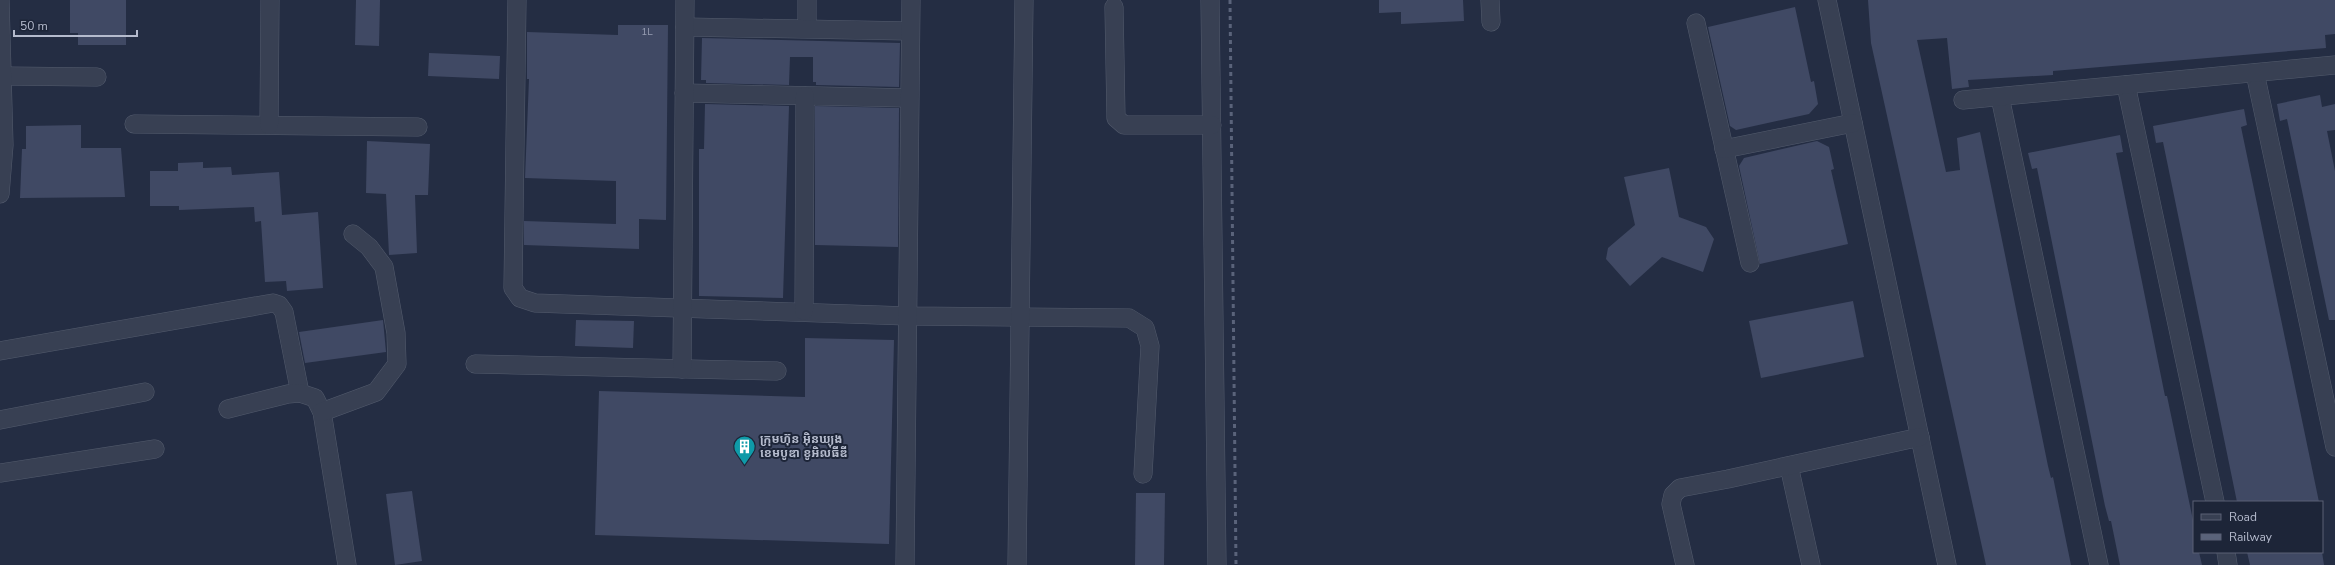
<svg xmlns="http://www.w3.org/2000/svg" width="2335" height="565" viewBox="0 0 2335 565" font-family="'Nunito Sans','Noto Sans Khmer',sans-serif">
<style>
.building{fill:#404964}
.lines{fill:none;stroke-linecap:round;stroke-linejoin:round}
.minor-casing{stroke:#535b6d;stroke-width:19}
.minor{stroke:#384053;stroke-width:18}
.rail{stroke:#5a637a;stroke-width:3;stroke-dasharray:4 4;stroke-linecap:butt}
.labels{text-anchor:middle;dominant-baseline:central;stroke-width:4;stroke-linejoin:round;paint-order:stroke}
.number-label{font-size:10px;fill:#989eb3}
.poi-label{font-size:12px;font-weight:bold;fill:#b5bbcd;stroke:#1d2538;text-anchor:start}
</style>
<rect width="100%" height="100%" fill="#242d43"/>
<g class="building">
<polygon points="70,0 126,0 126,45 78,45 78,33 70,33"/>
<polygon points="356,0 380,0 379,46 355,45"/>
<polygon points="1379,0 1463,0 1464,21 1401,24 1401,12 1379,13"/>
<polygon points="1868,0 2335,0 2335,34 2325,35 2326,48 2053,71 2053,75 1968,80 1969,87 1952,89 1947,38 1917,40 1946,172 1960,170 1957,138 1980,132 2048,466 2051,478 2053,477 2071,565 1986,565 1871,43"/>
<polygon points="1795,7 1811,82 1814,81 1818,104 1809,114 1736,130 1730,126 1708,27"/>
<polygon points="618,25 668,25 666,220 639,219 639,249 524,245 524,221 616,224 616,181 525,178 529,79 527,79 527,32 618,35"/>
<polygon points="702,38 900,43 899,87 816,85 816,82 813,82 813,57 790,57 789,85 706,83 706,80 701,80"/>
<polygon points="429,53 500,56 499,79 428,76"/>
<polygon points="2320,95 2322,107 2335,104 2335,130 2327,131 2335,171 2335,320 2329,320 2287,119 2280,121 2277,104"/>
<polygon points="705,104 789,106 783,298 699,296 699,149 704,149"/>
<polygon points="815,106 899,108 898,247 815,245"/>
<polygon points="2244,109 2247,125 2241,127 2319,502 2237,502 2163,142 2156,143 2153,126"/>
<polygon points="81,125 81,148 121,148 125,197 20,198 22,149 26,149 26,126"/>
<polygon points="2120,135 2123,152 2116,153 2165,396 2167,396 2194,525 2194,552 2199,552 2202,565 2120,565 2111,521 2109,521 2105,506 2037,168 2032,169 2028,153"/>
<polygon points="367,141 430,144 428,195 415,195 417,253 389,255 386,194 366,193"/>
<polygon points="1817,141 1829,147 1834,169 1831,170 1848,244 1760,264 1739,166 1744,158"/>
<polygon points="203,162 203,168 231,167 232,175 279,172 282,215 318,212 323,288 287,291 286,281 265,282 261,221 255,222 254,207 179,210 179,206 150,206 150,171 178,171 178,163"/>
<polygon points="1669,168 1679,217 1706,227 1714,239 1703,272 1662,257 1630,286 1606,259 1608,248 1635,225 1624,177"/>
<polygon points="1853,301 1864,357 1761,378 1749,321"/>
<polygon points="383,320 386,352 305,363 299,332"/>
<polygon points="576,320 634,321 633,348 575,346"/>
<polygon points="805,338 894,340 889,544 595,535 599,391 805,397"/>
<polygon points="412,491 422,561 395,565 386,494"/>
<polygon points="1136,493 1165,493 1164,565 1135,565"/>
<polygon points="2247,552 2322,552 2324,565 2250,565"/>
</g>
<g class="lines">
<defs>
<g id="minor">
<polyline points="517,0 513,288 520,298 535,303 907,316 1129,318 1145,328 1150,346 1143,474"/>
<polyline points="807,0 807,28"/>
<polyline points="1210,0 1217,565"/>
<polyline points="1490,0 1491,22"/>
<polyline points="1827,0 1947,565"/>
<polyline points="1114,7 1116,118 1124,125 1212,125"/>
<polyline points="1696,23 1750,263"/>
<polyline points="685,27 910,31"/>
<polyline points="2255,73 2335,447"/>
<polyline points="4,76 97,77"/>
<polyline points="2126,85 2215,502"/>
<polyline points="684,93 909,98"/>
<polyline points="2000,97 2099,565"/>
<polyline points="1963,100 2335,65"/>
<polyline points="134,124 418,127"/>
<polyline points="269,125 270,0"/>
<polyline points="1724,149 1853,123"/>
<polyline points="0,194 4,145 0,0"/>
<polyline points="804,311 805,96"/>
<polyline points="0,351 273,303 279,305 284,312 300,393"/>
<polyline points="475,364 777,371"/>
<polyline points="682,369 685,0"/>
<polyline points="228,409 288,394 300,393 315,398 322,412 347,565"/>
<polyline points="322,412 376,392 397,364 396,333 384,267 369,247 353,234"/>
<polyline points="0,420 145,392"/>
<polyline points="1789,466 1811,565"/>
<polyline points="0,473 155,449"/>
<polyline points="2226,552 2228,565"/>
<polyline points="905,565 911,0"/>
<polyline points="1017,565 1024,0"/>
<polyline points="1685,565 1671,504 1673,495 1680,488 1728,479 1920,437"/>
</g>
</defs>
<use href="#minor" class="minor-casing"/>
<use href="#minor" class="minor"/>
<polyline class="rail" points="1230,0 1236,565"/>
</g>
<defs>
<symbol id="building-pin" viewBox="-11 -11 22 30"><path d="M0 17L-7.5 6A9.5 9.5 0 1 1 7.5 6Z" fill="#0f9aa8" stroke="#1d2538"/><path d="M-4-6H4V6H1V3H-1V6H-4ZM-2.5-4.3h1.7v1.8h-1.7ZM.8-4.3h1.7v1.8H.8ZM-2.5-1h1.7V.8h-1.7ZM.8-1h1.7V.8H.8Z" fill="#fff"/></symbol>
</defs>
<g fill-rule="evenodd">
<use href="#building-pin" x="732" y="434" width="25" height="34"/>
</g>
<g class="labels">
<g class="number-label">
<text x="647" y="32">1L</text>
</g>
<g class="poi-label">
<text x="760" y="439">ក្រុមហ៊ុន អ៊ិនឃ្យុង<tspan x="760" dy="14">ខេមបូឌា ខូអិលធីឌី</tspan></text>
</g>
</g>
<rect x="2193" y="501" width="130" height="52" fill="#1d2538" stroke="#5a6174"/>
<rect x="2201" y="514" width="20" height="6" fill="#384053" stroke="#5a6174"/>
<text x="2229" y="521" font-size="12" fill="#b5bbcd">Road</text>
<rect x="2201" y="534" width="20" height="6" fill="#5a637a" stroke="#5a6174"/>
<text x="2229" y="541" font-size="12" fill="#b5bbcd">Railway</text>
<path d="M14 30v6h123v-6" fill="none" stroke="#b5bbcd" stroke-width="2"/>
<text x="20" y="30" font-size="12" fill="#b5bbcd" stroke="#1d2538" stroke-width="3" paint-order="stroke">50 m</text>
</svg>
